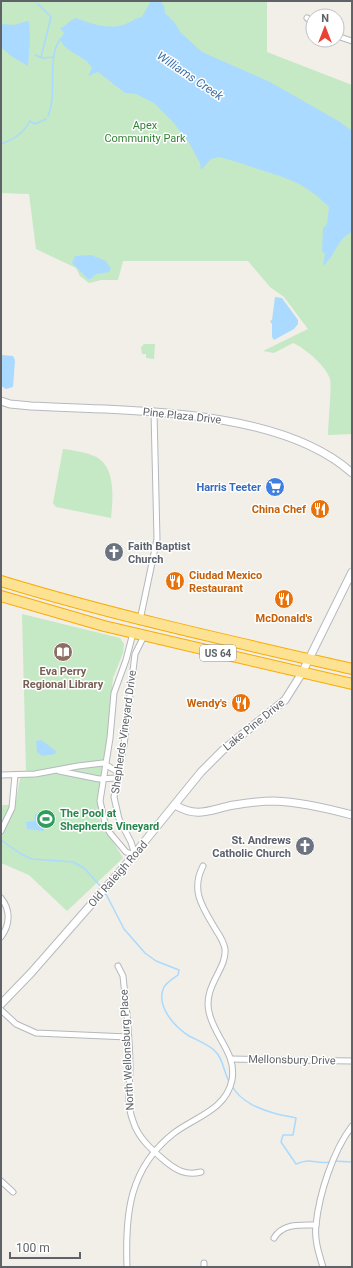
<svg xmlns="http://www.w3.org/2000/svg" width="353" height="1268" viewBox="0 0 353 1268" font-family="Roboto,sans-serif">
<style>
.green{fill:#c5e8c5}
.water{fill:#aadaff}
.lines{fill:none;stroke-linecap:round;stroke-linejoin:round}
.stream{stroke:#aadaff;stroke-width:1.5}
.street-casing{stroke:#b5b8bc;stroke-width:7}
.secondary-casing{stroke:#b6babf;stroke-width:9}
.highway-casing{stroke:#f9ab00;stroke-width:12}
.street{stroke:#fff;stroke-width:5}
.secondary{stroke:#fff;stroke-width:7}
.highway{stroke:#fde293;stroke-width:10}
.labels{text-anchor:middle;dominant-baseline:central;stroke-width:3;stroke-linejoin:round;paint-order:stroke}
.shield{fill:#fff;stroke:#8f9295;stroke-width:1}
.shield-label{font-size:10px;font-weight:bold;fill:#5f6368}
.park-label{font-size:11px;fill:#348238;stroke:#fff}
.street-label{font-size:11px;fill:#5f6368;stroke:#fff}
.shop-label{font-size:11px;font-weight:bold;fill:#366cbe;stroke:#fff;text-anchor:end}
.food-label{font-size:11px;font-weight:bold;fill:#c56008;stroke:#fff;text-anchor:end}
.worship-label{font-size:11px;font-weight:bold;fill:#5b616d;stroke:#fff;text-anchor:start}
.education-label{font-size:11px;font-weight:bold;fill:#785e54;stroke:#fff}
.leisure-label{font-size:11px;font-weight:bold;fill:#27864d;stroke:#fff;text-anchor:start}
.water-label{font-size:12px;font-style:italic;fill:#4174aa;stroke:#fff}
</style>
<rect width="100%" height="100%" fill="#f1efe8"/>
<g class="green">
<path d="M1,1H267V52L352,85V434L328,435C328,425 332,387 330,379C326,366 305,348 293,343L274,353L263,351L308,329L284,297L270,287L248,261H123L118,280H101L89,283L80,276L76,268L36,249L29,194L1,193Z"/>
<polygon points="144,344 155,344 154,359 146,358 146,354 142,354 141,347"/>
<path d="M63,449C73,450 84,452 94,456C116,465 113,498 111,518L56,507L53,503Z"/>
<polygon points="22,614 120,638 124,644 123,653 113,678 99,819 123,858 67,911 29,875 1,863 1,805 15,805 20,779 26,771"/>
</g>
<g class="water">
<path d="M151,1H160L164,6L165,13L174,22L181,33L202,52L270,82L340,122L352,131V232C337,238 336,255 323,266L325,254L322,251L323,228L327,224L329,207C302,179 281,177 246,165C237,162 229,159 219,157L211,159L201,170L200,163L188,141L173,122L154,103L136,94L125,93L98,72L88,76L92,68C85,55 69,55 60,40L64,33L60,28C67,26 69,20 76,18C91,24 112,31 128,23C134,20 136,18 142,17Z"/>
<polygon points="27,21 29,22 30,40 28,66 11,56 1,47 1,24 15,25"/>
<polygon points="91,255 106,261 111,269 109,272 96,274 90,279 88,279 72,263 75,256"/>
<polygon points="275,297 282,298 298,320 298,324 294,329 274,340 272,337 272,324 270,321 272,320"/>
<polygon points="1,355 13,356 15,360 13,387 6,389 1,386"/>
<polygon points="41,740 56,751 55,754 42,756 37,752 36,741"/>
<polygon points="35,814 49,815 50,821 44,823 44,831 27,829 26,822 34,821"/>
</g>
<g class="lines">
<g class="stream">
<polyline points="35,1 35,2"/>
<polyline points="38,4 51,17 41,57"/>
<polyline points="35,55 43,58 54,57"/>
<path d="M48,116C58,92 46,61 60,39"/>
<path d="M1,144C14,139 23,134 30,121L35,124L46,119"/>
<polyline points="1,840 21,854 32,859 73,862 84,868 103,889"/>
<path d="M105,892L124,929L145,953L156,961L179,970L178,975C174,978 167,982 164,987C155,1006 175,1027 189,1036C197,1040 207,1044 214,1050C224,1059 223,1072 230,1083"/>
<path d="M232,1086C241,1102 259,1109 277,1114C283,1116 289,1116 296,1118L293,1135H283L281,1142L296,1164C313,1157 315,1165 330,1162"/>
<polyline points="334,1161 352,1162"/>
</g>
<defs>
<g id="street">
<polyline points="307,18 313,22"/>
<polyline points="337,36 352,41"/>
<polyline points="140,620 157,539 154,412"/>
<polyline points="133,633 126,660 114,693 110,738 100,801 105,823 110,833 126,852 135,855"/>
<polyline points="59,771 99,779 117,778"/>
<polyline points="1,775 35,774 78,766 103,763 118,772"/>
<polyline points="1,831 12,808 15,775"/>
<polyline points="135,855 131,842 119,819 114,797 124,745 135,654 143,638 148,637"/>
<path d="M1,898C11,910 10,925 1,937"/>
<path d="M118,966L123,976C126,1006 130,1037 130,1067C130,1085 126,1103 133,1121C138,1138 152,1150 165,1161C176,1170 186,1176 201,1172"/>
<polyline points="1,1010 16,1024 36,1033 128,1037"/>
<polyline points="231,1059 352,1061"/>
<polyline points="1,1181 13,1192"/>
<path d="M274,1238C283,1223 300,1225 316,1225"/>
<path d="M127,1267C125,1214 129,1168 174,1133C195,1117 226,1110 232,1080C237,1053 214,1037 209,1012C203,986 227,969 225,949C224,942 220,936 216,930C203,908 190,891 203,866"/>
<polyline points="204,1267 204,1263"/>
<path d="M323,1267C319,1254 314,1239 316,1225C319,1194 333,1151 352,1126"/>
</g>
<g id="secondary">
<path d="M1,401L10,404L31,406C125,411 279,407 352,473"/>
<path d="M175,805C198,819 211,809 234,805C247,803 261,801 274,801C301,802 326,808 352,815"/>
<polyline points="1,1004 31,973 123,868 201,772 223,750 285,700 302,673 352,572"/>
</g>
<g id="highway">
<path d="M1,581C116,616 234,642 352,669"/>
<polyline points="1,596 104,626 352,684"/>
</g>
</defs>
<use href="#street" class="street-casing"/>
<use href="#secondary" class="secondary-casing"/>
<use href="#highway" class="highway-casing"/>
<use href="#street" class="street"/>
<use href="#secondary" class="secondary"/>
<use href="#highway" class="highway"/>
</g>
<defs>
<symbol id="supermarket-disc" viewBox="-11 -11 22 22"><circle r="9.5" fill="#3f7fe0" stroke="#fff"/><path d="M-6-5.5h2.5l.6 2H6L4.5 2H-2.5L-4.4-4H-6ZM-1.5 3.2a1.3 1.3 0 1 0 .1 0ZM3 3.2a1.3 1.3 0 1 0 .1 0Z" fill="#fff"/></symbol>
<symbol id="restaurant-disc" viewBox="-11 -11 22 22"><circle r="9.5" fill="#e8710a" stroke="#fff"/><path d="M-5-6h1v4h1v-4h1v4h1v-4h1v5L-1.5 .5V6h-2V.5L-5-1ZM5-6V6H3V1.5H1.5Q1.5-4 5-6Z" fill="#fff"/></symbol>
<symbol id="church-disc" viewBox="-11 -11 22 22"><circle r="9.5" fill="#6b7280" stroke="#fff"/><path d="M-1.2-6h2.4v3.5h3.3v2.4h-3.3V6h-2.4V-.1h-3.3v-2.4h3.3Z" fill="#fff"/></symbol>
<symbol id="library-disc" viewBox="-11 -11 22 22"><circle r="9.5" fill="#8d6e63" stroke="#fff"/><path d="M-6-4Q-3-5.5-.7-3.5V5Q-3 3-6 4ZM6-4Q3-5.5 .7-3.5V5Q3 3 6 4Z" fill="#fff"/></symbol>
<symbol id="stadium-disc" viewBox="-11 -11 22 22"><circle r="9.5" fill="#2e9e5b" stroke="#fff"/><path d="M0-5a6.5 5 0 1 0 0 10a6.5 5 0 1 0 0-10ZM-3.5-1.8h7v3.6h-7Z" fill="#fff"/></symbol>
</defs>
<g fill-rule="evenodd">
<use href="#supermarket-disc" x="264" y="476" width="22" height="22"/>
<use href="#restaurant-disc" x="309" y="498" width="22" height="22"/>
<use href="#church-disc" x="103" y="541" width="22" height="22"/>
<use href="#restaurant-disc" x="164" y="570" width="22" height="22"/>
<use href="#restaurant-disc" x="273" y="588" width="22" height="22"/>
<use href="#library-disc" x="52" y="641" width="22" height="22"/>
<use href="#restaurant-disc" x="230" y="692" width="22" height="22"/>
<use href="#stadium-disc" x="35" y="808" width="22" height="22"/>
<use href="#church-disc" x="294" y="835" width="22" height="22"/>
</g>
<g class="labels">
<rect class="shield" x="200" y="645" width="36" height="16" rx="3"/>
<g class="shield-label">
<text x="218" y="653">US 64</text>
</g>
<g class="park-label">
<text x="145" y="125">Apex<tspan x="145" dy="13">Community Park</tspan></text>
</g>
<g class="street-label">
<text transform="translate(182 416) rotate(6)">Pine Plaza Drive</text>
<text transform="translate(254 725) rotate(-39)">Lake Pine Drive</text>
<text transform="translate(124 732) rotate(-82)">Shepherds Vineyard Drive</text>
<text transform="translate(118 874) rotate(-49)">Old Raleigh Road</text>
<text transform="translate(127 1050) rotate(-93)">North Wellonsburg Place</text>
<text transform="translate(292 1060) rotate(1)">Mellonsbury Drive</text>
</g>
<g class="shop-label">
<text x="261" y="487">Harris Teeter</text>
</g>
<g class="food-label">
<text x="306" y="509">China Chef</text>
<text x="189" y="575" text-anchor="start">Ciudad Mexico<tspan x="189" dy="13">Restaurant</tspan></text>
<text x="284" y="618" text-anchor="middle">McDonald's</text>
<text x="227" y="703">Wendy's</text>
</g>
<g class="worship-label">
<text x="128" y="546">Faith Baptist<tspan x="128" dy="13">Church</tspan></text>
<text x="291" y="840" text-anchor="end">St. Andrews<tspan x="291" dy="13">Catholic Church</tspan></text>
</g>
<g class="education-label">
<text x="63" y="671">Eva Perry<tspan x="63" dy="13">Regional Library</tspan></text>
</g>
<g class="leisure-label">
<text x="60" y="813">The Pool at<tspan x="60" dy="13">Shepherds Vineyard</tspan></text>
</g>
<g class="water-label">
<text transform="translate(190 76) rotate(34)">Williams Creek</text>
</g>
</g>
<rect width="353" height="1268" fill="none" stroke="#5f6368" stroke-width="4"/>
<g transform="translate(325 28)"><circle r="19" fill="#ffffff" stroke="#bfc1c3"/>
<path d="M0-3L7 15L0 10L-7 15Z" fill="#ea4335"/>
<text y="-6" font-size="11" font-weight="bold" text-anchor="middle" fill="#5f6368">N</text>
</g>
<path d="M10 1252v6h70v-6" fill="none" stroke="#5f6368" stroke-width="2"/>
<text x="16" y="1252" font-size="12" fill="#5f6368" stroke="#ffffff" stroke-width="3" paint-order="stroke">100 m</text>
</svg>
